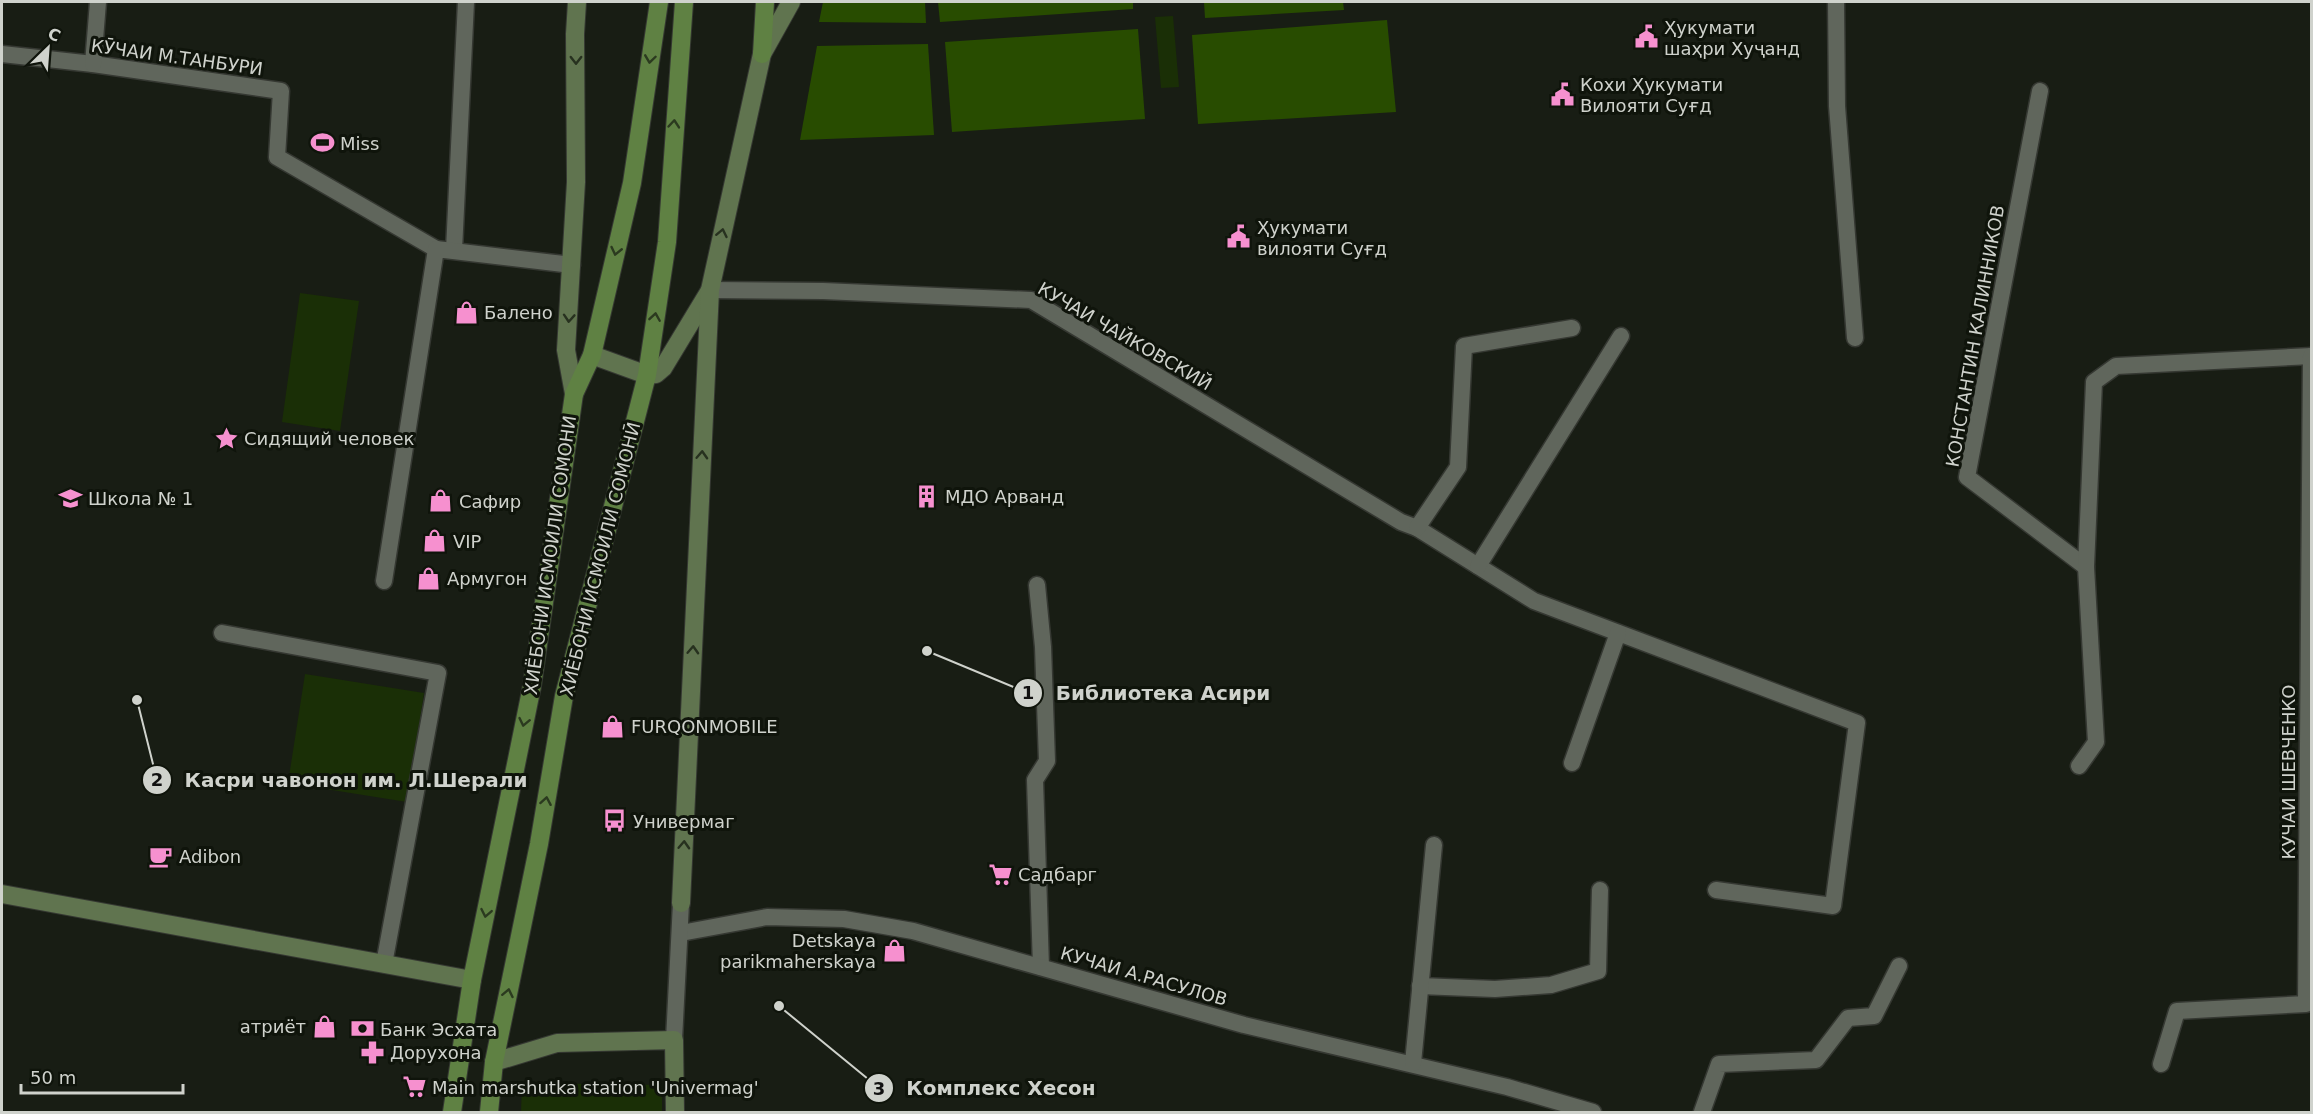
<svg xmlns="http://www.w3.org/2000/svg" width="2313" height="1114" viewBox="0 0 2313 1114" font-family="'DejaVu Sans',sans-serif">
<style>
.green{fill:#1a2f06}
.forest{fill:#284c00}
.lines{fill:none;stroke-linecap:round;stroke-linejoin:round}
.street-casing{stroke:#353832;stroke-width:19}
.secondary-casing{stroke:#353832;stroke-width:20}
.primary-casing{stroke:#353832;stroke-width:20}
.street{stroke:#60665c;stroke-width:16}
.secondary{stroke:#60744f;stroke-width:18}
.primary{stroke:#5f8143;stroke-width:18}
.oneway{stroke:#2b3a1f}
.oneway2{stroke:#27311f}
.labels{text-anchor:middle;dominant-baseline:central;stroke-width:6;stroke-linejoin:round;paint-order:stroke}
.poi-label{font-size:18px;fill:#cfd2cc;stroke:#0f140b;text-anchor:start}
.street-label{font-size:18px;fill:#cfd2cc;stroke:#0f140b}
.leader{fill:none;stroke:#cfd2cc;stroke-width:2}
.callout-dot{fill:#cfd2cc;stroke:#0f140b;stroke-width:2}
.mark-label{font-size:18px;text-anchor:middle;font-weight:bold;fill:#111}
.callout-label{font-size:20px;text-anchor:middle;font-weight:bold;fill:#cfd2cc;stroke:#0f140b;stroke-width:6;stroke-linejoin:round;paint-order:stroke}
</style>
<rect width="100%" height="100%" fill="#181d14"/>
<g class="green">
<polygon points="1173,16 1179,87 1161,88 1155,17"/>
<polygon points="300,293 359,301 340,431 282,422"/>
<polygon points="305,674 424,693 407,802 288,783"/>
<polygon points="522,1083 662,1085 662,1112 521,1112"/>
</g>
<g class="forest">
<polygon points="823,2 925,2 926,23 819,22"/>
<polygon points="938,2 1133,2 1133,9 940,22"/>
<polygon points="1204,2 1343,2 1344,10 1205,18"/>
<polygon points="1387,20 1396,112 1198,124 1192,35"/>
<polygon points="1138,29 1145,119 952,132 945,42"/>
<polygon points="928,44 934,135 800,140 817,46"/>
</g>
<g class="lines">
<defs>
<g id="street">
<polyline points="1836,2 1837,106 1855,338"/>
<polyline points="2,54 93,64 281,91 277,157 436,249"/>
<polyline points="93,64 98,2"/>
<polyline points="2040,91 1967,477 2086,567"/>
<polyline points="454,250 466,2"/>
<polyline points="710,290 823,291 1031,300 1401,522 1417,528 1534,601 1857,723 1833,906 1716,890"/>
<polyline points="1417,528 1458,467 1464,346 1572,328"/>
<polyline points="1478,566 1621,336"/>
<polyline points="384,581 436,249 572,265"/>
<polyline points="1037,585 1043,647 1047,761 1035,780 1041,967"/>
<polyline points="222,633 438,673 384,964"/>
<polyline points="1572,763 1618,633"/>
<polyline points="2079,766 2096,742 2086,567 2094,382 2116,366 2312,356"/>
<polyline points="681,933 767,917 844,919 913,931 1244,1025 1507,1087 1593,1112"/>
<polyline points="1420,986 1495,989 1551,985 1598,971 1600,890"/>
<polyline points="674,1040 681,903"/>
<polyline points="1413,1063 1434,845"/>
<polyline points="2161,1064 2177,1011 2306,1004 2311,356"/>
<polyline points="1702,1112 1719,1064 1816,1060 1848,1018 1874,1016 1899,966"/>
</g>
<g id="secondary">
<polyline points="592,355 647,375 656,374 663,368 709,292"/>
<polyline points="574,394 566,350 576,182 575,34 577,2"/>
<polyline points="2,894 472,980"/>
<polyline points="681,903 710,290 762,54 791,2"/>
<polyline points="494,1062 557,1043 674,1040 675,1112"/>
</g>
<g id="primary">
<polyline points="762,54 765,2"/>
<polyline points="452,1112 472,980 532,686 574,394 592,355 632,183 659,2"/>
<polyline points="489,1112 494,1062 539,844 564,696 647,375 667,242 684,2"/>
</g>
</defs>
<use href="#street" class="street-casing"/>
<use href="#secondary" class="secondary-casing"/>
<use href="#primary" class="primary-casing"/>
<use href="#street" class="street"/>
<use href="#secondary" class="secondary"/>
<use href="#primary" class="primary"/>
</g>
<defs><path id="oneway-chevron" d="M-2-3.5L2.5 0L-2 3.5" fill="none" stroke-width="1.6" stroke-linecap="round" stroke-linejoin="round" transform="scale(1.5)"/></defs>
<g class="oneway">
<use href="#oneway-chevron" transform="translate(650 59) rotate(98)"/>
<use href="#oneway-chevron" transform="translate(674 124) rotate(-85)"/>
<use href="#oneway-chevron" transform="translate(616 251) rotate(103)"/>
<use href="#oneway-chevron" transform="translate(655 317) rotate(-81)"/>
<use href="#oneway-chevron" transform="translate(524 722) rotate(102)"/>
<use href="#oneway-chevron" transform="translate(546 801) rotate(-80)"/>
<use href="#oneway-chevron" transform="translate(486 913) rotate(101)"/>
<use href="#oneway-chevron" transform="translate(508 993) rotate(-78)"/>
</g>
<g class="oneway2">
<use href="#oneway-chevron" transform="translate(576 60) rotate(90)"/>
<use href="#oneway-chevron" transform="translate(722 233) rotate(-78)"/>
<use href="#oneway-chevron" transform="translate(569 318) rotate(94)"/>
<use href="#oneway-chevron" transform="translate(702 455) rotate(-87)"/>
<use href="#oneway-chevron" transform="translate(693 650) rotate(-87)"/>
<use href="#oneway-chevron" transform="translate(684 845) rotate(-87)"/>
</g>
<defs>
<symbol id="civic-bare" viewBox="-9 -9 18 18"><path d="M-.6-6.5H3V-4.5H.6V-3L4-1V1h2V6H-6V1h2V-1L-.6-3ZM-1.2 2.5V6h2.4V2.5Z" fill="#f690cf" stroke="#0f140b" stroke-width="2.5" paint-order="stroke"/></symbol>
<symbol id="stadium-bare" viewBox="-9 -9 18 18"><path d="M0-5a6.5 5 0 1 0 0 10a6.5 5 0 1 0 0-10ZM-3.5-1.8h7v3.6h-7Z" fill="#f690cf" stroke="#0f140b" stroke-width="2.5" paint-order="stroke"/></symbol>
<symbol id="shop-bare" viewBox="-9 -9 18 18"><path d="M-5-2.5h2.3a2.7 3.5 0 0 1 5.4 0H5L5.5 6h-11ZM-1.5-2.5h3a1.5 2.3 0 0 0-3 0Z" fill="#f690cf" stroke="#0f140b" stroke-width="2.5" paint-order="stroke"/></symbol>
<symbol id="sight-bare" viewBox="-9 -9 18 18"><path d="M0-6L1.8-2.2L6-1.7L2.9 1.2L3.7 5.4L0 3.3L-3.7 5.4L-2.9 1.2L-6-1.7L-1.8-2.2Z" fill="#f690cf" stroke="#0f140b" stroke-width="2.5" paint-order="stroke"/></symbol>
<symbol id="building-bare" viewBox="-9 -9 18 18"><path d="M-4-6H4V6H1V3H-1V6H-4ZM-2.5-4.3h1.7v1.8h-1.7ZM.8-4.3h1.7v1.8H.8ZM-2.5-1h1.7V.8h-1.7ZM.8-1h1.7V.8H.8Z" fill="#f690cf" stroke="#0f140b" stroke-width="2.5" paint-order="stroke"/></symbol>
<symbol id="school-bare" viewBox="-9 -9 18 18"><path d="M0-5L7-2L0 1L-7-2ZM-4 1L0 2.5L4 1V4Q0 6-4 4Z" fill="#f690cf" stroke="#0f140b" stroke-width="2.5" paint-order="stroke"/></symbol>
<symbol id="bus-bare" viewBox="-9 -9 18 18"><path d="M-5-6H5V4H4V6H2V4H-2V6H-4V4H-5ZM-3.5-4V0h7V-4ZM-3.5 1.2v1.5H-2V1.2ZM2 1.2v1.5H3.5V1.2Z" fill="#f690cf" stroke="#0f140b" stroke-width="2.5" paint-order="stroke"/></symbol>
<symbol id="cafe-bare" viewBox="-9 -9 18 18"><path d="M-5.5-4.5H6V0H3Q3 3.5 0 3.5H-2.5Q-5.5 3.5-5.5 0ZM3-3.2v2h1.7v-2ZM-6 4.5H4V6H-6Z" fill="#f690cf" stroke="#0f140b" stroke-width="2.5" paint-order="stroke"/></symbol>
<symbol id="supermarket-bare" viewBox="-9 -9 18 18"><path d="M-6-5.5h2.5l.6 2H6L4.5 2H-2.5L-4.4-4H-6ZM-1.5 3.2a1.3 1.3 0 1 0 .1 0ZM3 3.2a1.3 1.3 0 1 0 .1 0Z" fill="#f690cf" stroke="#0f140b" stroke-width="2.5" paint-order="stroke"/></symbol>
<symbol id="bank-bare" viewBox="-9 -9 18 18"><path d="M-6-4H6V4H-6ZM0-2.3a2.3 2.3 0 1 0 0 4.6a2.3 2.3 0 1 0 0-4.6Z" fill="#f690cf" stroke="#0f140b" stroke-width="2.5" paint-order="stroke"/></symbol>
<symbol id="pharmacy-bare" viewBox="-9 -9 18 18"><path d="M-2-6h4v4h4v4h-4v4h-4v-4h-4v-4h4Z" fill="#f690cf" stroke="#0f140b" stroke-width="2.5" paint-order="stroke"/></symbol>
</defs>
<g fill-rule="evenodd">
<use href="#civic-bare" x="1630" y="20" width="33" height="33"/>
<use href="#civic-bare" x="1546" y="78" width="33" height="33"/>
<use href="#stadium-bare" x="306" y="126" width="33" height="33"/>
<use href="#civic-bare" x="1222" y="220" width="33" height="33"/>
<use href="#shop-bare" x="450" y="296" width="33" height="33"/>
<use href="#sight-bare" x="210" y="422" width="33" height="33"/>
<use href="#building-bare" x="910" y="480" width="33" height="33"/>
<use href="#school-bare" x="54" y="482" width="33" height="33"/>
<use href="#shop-bare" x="424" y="484" width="33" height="33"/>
<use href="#shop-bare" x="418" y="524" width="33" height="33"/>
<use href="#shop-bare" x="412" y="562" width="33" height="33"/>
<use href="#shop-bare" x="596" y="710" width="33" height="33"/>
<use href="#bus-bare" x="598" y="804" width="33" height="33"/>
<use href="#cafe-bare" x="144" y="840" width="33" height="33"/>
<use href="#supermarket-bare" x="984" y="858" width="33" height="33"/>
<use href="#shop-bare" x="878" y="934" width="33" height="33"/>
<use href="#shop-bare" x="308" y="1010" width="33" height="33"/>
<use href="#bank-bare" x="346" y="1012" width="33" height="33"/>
<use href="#pharmacy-bare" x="356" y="1036" width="33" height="33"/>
<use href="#supermarket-bare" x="398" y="1070" width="33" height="33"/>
</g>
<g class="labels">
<g class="poi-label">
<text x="1664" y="27">Ҳукумати<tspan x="1664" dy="21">шаҳри Хуҷанд</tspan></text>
<text x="1580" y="84">Кохи Ҳукумати<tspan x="1580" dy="21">Вилояти Суғд</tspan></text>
<text x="340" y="143">Miss</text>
<text x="1257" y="227">Ҳукумати<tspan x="1257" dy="21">вилояти Суғд</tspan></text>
<text x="484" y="312">Балено</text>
<text x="244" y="438">Сидящий человек</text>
<text x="945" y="496">МДО Арванд</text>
<text x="88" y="498">Школа № 1</text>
<text x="459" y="501">Сафир</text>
<text x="453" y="541">VIP</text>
<text x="447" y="578">Армугон</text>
<text x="631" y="726">FURQONMOBILE</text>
<text x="633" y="821">Универмаг</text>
<text x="179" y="856">Adibon</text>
<text x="1018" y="874">Садбарг</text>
<text x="876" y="940" text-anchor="end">Detskaya<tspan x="876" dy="21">parikmaherskaya</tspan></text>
<text x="306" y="1026" text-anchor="end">атриёт</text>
<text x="380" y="1029">Банк Эсхата</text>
<text x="390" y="1052">Дорухона</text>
<text x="432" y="1087">Main marshutka station 'Univermag'</text>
</g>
<g class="street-label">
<text transform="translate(177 57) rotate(8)">КӮЧАИ М.ТАНБУРИ</text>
<text transform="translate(1125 336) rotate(30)">КУЧАИ ЧАЙКОВСКИЙ</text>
<text transform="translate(1975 336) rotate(-80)">КОНСТАНТИН КАЛИННИКОВ</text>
<text transform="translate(550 555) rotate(-82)">ХИЁБОНИ ИСМОИЛИ СОМОНИ</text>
<text transform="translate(600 559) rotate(-76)">ХИЁБОНИ ИСМОИЛИ СОМОНӢ</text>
<text transform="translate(2288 772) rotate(-90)">КУЧАИ ШЕВЧЕНКО</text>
<text transform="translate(1144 976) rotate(16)">КУЧАИ А.РАСУЛОВ</text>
</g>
</g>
<path class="leader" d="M927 651L1028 693M137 700L157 780M779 1006L879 1088"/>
<g class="callout-dot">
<circle cx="927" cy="651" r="6"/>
<circle cx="137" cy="700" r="6"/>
<circle cx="779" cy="1006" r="6"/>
<circle cx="1028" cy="693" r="15"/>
<circle cx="157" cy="780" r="15"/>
<circle cx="879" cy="1088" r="15"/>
</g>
<g class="mark-label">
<text x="1028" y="699">1</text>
<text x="157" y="786">2</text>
<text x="879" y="1095">3</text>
</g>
<g class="callout-label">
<text x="1163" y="700">Библиотека Асири</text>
<text x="356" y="787">Касри чавонон им. Л.Шерали</text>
<text x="1001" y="1095">Комплекс Хесон</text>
</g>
<rect width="2313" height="1114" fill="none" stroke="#cfd2cc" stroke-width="6"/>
<g transform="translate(48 48) rotate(25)" stroke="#0f140b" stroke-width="4.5" paint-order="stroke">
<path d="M0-4.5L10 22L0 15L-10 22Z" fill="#cfd2cc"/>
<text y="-9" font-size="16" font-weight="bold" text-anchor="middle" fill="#cfd2cc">С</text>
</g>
<path d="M21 1084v9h162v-9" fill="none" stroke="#cfd2cc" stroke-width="3"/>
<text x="30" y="1084" font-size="18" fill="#cfd2cc" stroke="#0f140b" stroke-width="4.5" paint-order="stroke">50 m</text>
</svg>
